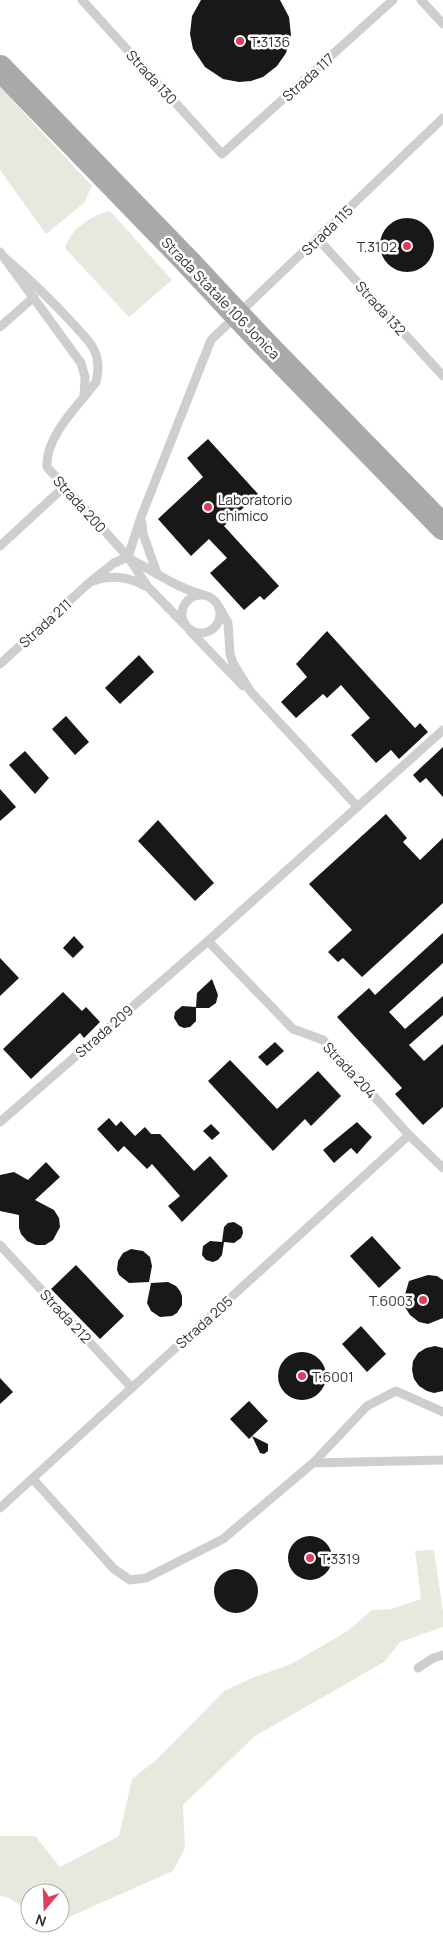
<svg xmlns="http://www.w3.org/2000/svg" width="443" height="1953" viewBox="0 0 443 1953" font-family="Manrope,sans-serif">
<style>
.green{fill:#e6eade}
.building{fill:#181818}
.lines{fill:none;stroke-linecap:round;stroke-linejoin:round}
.lane{stroke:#cecece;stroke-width:9}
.primary{stroke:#a9a9a9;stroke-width:26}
.primary-bridge{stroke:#a9a9a9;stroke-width:26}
.poi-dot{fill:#de3e5d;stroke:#fff;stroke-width:2}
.labels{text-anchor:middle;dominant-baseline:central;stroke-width:5;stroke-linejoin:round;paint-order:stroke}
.poi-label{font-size:14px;fill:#313131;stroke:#fff;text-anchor:start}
.street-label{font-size:14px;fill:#313131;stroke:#fff}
</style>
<rect width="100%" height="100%" fill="#fff"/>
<g class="green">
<polygon points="0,87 92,186 84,203 46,234 0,170"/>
<path d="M110,211L172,280L129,317L65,248C70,229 92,215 110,211Z"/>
<path d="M434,1550L443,1612V1627L400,1642L384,1662L255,1736L183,1805L185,1848L173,1871L60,1921V1893H30V1915C22,1907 13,1897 0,1896V1836H35L60,1867L119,1836L132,1779L157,1759L224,1691L252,1678L291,1664L346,1632L372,1610L391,1609L421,1599L415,1551Z"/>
</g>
<g class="building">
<polygon points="201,0 280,0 289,17 291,35 286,53 277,66 263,77 251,81 239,82 223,79 205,67 193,49 190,34 192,16"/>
<circle cx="407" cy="245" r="27"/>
<polygon points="208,439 258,494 224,526 279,586 264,600 260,596 244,610 210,573 227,558 209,539 191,556 158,519 203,477 187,458"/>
<polygon points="327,631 415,728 420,723 428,732 399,759 391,750 376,763 351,735 370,718 341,685 327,698 323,694 296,718 281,702 307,677 296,664"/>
<polygon points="139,655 154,672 120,704 105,688"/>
<polygon points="66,716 89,742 75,755 52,729"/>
<polygon points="443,747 443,797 426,778 420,783 413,775"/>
<polygon points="25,751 49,778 35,794 9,765"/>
<polygon points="0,789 16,807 0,821"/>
<polygon points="386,814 407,838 403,842 420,860 443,838 443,903 362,977 343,958 338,962 328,952 352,930 309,884"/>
<polygon points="158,820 214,883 195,901 138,841"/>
<polygon points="443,933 443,963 389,1012 405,1029 443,996 443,1015 409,1045 424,1061 443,1044 443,1107 423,1125 395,1094 402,1088 337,1017 369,988 375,995"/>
<polygon points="74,936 84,947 73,958 63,948"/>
<polygon points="0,958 19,978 0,996"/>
<polygon points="212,979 218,995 216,1003 209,1008 196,1008 196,1021 190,1027 184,1028 179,1026 174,1018 175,1012 182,1006 196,1007 197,993"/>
<polygon points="63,992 82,1011 86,1007 100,1022 84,1038 80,1033 31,1079 3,1049"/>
<polygon points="275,1042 284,1051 267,1066 258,1057"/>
<polygon points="230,1060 277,1109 318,1071 341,1096 311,1126 305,1119 273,1151 208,1081"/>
<polygon points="109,1118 116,1126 121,1121 135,1136 145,1127 151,1134 160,1134 194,1171 210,1156 228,1176 182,1222 168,1206 180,1196 152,1164 147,1169 124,1146 118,1152 97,1129"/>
<polygon points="357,1122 372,1137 357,1154 351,1148 334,1163 323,1150"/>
<polygon points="211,1124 220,1133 212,1140 203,1131"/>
<polygon points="46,1162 60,1177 35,1200 54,1210 59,1218 60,1227 53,1240 45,1245 36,1245 27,1241 21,1234 19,1228 19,1215 0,1211 0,1175 14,1172 28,1180"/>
<polygon points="234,1222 242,1227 243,1233 241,1238 234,1243 224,1242 222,1255 218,1260 213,1262 206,1260 202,1255 203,1246 210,1241 222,1242 224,1227 228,1223"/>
<polygon points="372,1236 401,1268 379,1288 350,1256"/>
<polygon points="131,1249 143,1251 150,1257 152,1266 149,1282 129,1283 119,1275 117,1270 118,1261 123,1253"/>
<polygon points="76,1265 124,1316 100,1339 51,1289"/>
<polygon points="428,1275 437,1276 443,1280 443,1318 428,1324 419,1322 410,1315 405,1307 404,1298 409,1281"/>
<polygon points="168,1282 176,1286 180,1291 182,1296 182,1305 177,1313 172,1316 160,1317 151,1311 147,1303 151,1283"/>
<polygon points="361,1326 386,1354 367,1372 342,1344"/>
<polygon points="435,1346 443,1348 443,1391 434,1393 427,1391 419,1386 414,1379 412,1370 413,1361 418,1353 426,1348"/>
<circle cx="302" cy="1376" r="24"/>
<polygon points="0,1378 13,1392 0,1404"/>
<polygon points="249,1401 268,1421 249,1439 230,1419"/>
<polygon points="252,1436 268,1444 268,1451 264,1454 260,1453"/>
<circle cx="310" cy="1558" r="22"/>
<circle cx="236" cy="1591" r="22"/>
</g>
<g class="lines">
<g class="lane">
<polyline points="82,0 222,154 393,0"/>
<polyline points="421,0 443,24"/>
<polyline points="318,239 443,376"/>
<polyline points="0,252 81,363 85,377 84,397"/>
<path d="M6,259C31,280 54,303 76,327C81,333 89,340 93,348C99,358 99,370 96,382C79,405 45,436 47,467L128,557L148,587L185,625"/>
<polyline points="0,327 34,297"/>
<polyline points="142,523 143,534 157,573"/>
<polyline points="0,546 64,487"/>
<polyline points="128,557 141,517 211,340 443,118"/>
<path d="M130,559C154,571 175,587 201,594"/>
<path d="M93,581C112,575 127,576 145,586"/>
<circle cx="201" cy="614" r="19"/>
<polyline points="219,607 228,623 230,654 233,663 251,692 357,806"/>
<polyline points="190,631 243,686"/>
<polyline points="0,664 90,582 114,563 128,557"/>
<polyline points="208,941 293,1029 323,1040 409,1135 443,1168"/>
<polyline points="0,1122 208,941 443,730"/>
<polyline points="0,1245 132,1388"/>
<polyline points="313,1463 367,1406 396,1391 443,1412"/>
<polyline points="33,1479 114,1569 130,1580 146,1578 223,1539 313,1463 443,1460"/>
<polyline points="0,1508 409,1135"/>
<polyline points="418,1668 433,1658 443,1655"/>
</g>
<g class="primary">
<polyline points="0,68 188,262"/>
<polyline points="260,339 443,527"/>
</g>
<polyline class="primary-bridge" points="188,262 260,339"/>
</g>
<g class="poi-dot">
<circle cx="240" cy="41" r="5"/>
<circle cx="407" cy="246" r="5"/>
<circle cx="208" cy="507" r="5"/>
<circle cx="423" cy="1300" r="5"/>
<circle cx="302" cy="1376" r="5"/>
<circle cx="310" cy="1558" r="5"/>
</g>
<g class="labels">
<g class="poi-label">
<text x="250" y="41">T.3136</text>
<text x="397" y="246" text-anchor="end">T.3102</text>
<text x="218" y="499">Laboratorio<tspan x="218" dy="16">chimico</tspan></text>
<text x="413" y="1300" text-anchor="end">T.6003</text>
<text x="312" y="1376">T.6001</text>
<text x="320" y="1558">T.3319</text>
</g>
<g class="street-label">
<text transform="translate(152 77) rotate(48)">Strada 130</text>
<text transform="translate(308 77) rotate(-42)">Strada 117</text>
<text transform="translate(327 230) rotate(-44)">Strada 115</text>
<text transform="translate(221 298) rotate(46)">Strada Statale 106 Jonica</text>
<text transform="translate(381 308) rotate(48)">Strada 132</text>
<text transform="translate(80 504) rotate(48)">Strada 200</text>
<text transform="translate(45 623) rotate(-42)">Strada 211</text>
<text transform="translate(104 1031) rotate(-41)">Strada 209</text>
<text transform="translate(350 1070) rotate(47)">Strada 204</text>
<text transform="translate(66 1316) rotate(47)">Strada 212</text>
<text transform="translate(204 1322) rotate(-42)">Strada 205</text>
</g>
</g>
<g transform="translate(45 1908) rotate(199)"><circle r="24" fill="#ffffff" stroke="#adadad"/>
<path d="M0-4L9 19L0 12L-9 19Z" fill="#de3e5d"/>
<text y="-8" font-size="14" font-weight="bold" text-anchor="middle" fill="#313131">N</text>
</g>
</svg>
